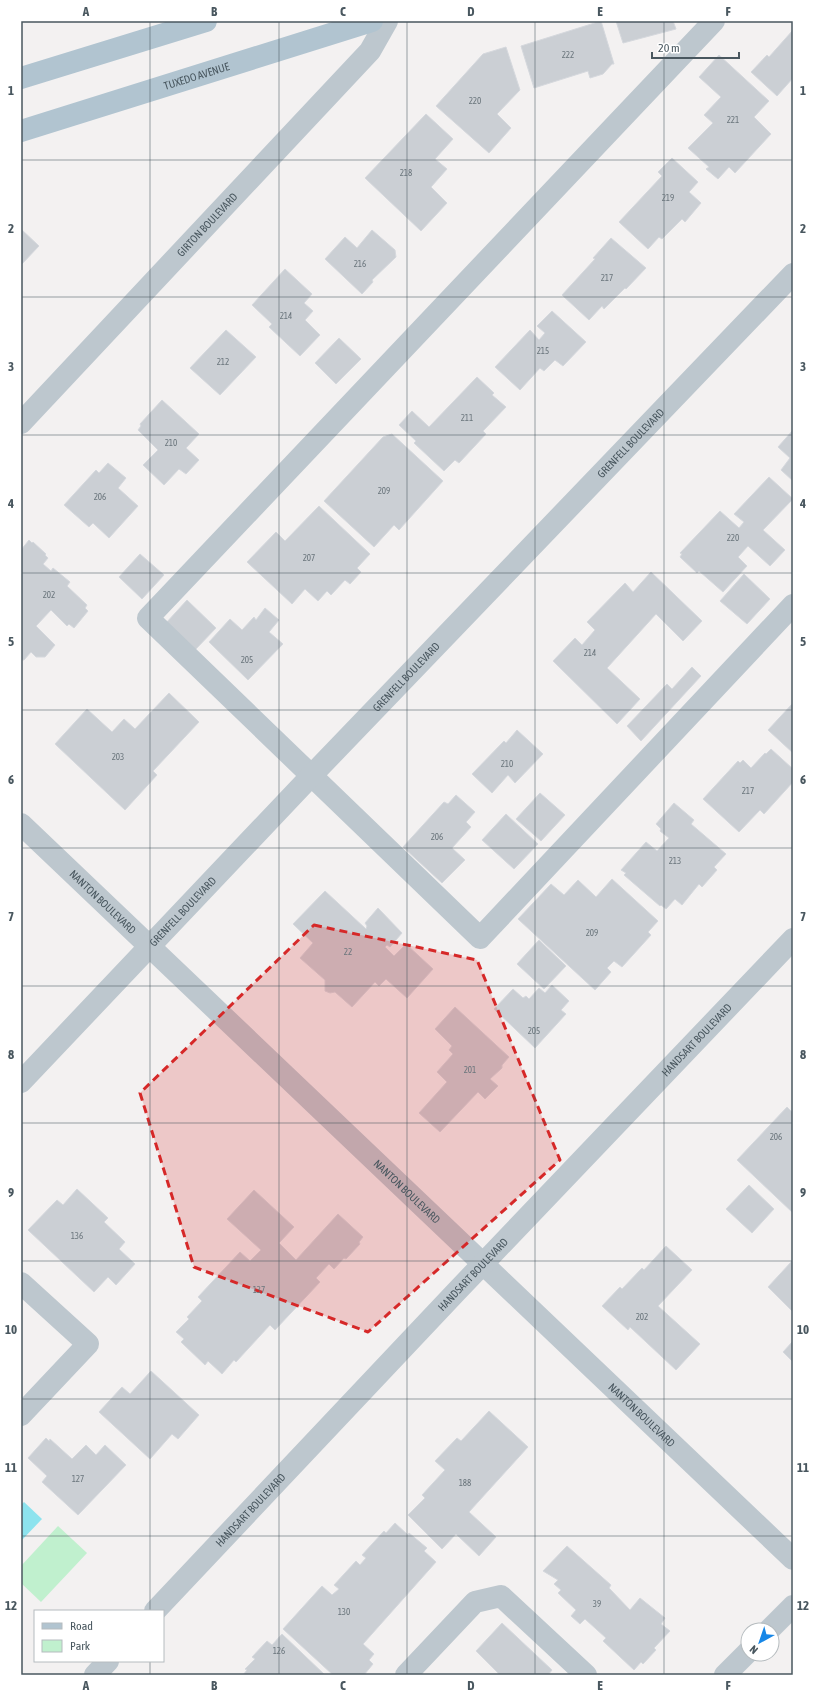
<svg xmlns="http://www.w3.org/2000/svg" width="814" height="1696" viewBox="0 0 814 1696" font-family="'Asap Condensed',sans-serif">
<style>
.green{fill:#c0f0ce}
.water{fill:#8de3ee}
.building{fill:#cbcfd4;stroke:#d5d8dd}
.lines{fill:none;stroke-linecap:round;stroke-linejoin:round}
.minor{stroke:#bdc7ce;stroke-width:22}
.major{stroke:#b1c4d0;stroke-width:22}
.marked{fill:#d62828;fill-opacity:0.2;stroke:#d62828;stroke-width:3;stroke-dasharray:8 5;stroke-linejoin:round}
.grid{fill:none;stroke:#49575f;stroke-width:1;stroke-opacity:0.55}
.labels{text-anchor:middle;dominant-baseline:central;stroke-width:3;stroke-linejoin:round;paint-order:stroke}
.number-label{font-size:9px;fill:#6a757c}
.street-label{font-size:11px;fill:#49575f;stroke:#fff}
.neatline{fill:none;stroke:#49575f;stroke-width:1.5}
.grid-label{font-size:13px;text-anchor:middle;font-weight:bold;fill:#49575f}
</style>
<rect width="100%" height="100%" fill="#f3f1f1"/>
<polygon class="green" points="58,1526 87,1553 41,1602 21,1583 21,1566"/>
<polygon class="water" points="24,1502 42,1519 21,1541 21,1505"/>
<g class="building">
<polygon points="601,21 614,64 612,64 603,74 590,78 588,71 534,88 521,46"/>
<polygon points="616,21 673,21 676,29 623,43"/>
<polygon points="793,30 793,78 777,96 751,72 767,55 769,57"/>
<polygon points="506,47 520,90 497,114 511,128 489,153 436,106 483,54"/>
<polygon points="719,55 769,101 754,117 771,134 735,173 729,167 718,179 706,169 709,167 688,148 713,123 704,115 721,97 699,77"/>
<polygon points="426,114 453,139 435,159 447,169 431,187 447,203 421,231 365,178"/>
<polygon points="672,158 698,182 689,192 701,203 685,222 682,219 662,239 659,237 648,249 619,222 662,176 658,172"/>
<polygon points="21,229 39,246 21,265"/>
<polygon points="372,230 395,250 396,257 372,280 373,282 362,294 325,259 345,237 357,248"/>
<polygon points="611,238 646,268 626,289 625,288 604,309 602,306 589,320 562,295 595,259 593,258"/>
<polygon points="285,269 312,294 304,303 313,311 305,320 320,335 300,356 269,327 272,324 252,305"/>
<polygon points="552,311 586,342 563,366 555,360 544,371 540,368 520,390 495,367 530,330 539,340 545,333 537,326"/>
<polygon points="226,330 256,357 220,395 190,368"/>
<polygon points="339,338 361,359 336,384 315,363"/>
<polygon points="477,377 494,393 492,395 506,407 483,431 486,434 459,463 455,460 444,471 414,443 416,441 399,425 412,411 429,427"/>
<polygon points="162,400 199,434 186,448 199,460 186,474 179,469 164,485 143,465 158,450 138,430 141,426 140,424"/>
<polygon points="793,430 793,481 781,470 790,458 778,447"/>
<polygon points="392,434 443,481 399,530 394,525 374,547 324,501 383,437"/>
<polygon points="108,463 126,478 118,488 138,506 109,538 93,523 89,527 64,505 96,470 99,473"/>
<polygon points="769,477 793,499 763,530 785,550 770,566 748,546 738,557 747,566 723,592 699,571 697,573 680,557 682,554 680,553 720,511 739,528 744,522 734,514"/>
<polygon points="319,506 370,554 357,568 361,572 350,584 345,580 331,595 327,591 318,601 305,589 292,604 247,562 276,532 285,541"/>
<polygon points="29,540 32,543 33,542 46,554 45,555 48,558 43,564 51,571 53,568 70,582 67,586 87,605 85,608 88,611 74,628 69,624 67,626 51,610 36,626 55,645 45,657 36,657 31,652 24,660 21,660 21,550"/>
<polygon points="140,554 164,575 142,599 119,577"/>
<polygon points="651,572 702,621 683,641 656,614 607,668 640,699 617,724 553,661 575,638 582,645 595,630 587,622 625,583 633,592"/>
<polygon points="744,574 770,599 747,624 720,601"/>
<polygon points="187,600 216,628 195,650 166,623"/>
<polygon points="265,608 279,620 269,632 283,644 248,680 209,642 230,619 242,630 254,617 256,620"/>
<polygon points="692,667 701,676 641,741 627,726 667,684 672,689"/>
<polygon points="169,693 199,722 153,771 157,775 125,810 55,744 87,709 112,732 124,719 135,729"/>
<polygon points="793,703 793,753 768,730"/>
<polygon points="517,730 543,754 515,783 508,775 492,793 472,774 504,741 506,743"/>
<polygon points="771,749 793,769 793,782 764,814 760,810 739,832 703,799 738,761 740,763 743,760 751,768 765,753 766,754"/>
<polygon points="540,793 565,815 541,841 516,819"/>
<polygon points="456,795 475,812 466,822 471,827 452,848 465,860 442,883 403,847 444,802 448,804"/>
<polygon points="674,803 694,820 691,824 726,854 714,867 717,870 702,887 699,884 682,905 675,899 666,909 661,905 660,906 624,875 626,873 621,870 646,842 657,851 669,838 660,831 661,829 656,824"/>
<polygon points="506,814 538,844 514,869 482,840"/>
<polygon points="612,879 658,921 648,932 651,935 622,967 614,961 607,968 611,972 595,990 518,919 551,884 564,895 578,880 596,897"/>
<polygon points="325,891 366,929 367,926 365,923 378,908 402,933 390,947 387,945 385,947 394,956 406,944 433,969 407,998 386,979 379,986 375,982 352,1007 335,992 330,993 325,991 325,980 300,958 313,943 293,924"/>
<polygon points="539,940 566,966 544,989 517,964"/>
<polygon points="552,985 569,1001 561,1010 566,1014 535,1048 494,1009 513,989 523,998 526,996 529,999 539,988 545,993"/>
<polygon points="455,1007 509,1057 502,1065 502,1068 490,1079 498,1086 485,1099 478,1092 440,1132 419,1113 447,1082 437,1072 453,1054 449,1050 452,1046 435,1029"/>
<polygon points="787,1107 793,1113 793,1213 737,1160"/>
<polygon points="749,1185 774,1209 752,1233 726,1209"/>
<polygon points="77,1189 108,1218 104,1222 125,1242 119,1249 135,1264 116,1285 108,1277 94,1292 28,1230 57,1200 63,1205"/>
<polygon points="254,1190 294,1227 279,1243 296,1260 338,1214 363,1237 359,1242 360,1244 346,1259 344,1258 334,1269 329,1264 316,1278 320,1282 275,1330 270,1325 236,1362 234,1360 222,1374 208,1361 205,1365 181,1342 184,1339 176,1332 189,1319 187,1317 202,1301 198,1297 240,1252 250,1261 261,1250 227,1219"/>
<polygon points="666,1246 692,1270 658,1306 700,1344 676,1370 630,1327 628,1330 602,1306 620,1287 622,1289 642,1268 644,1270"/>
<polygon points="792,1261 793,1262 793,1312 768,1287"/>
<polygon points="793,1341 793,1362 783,1352"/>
<polygon points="151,1371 199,1415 178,1439 172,1434 150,1459 99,1412 122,1387 130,1394"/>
<polygon points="489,1411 528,1447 469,1512 496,1537 479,1556 456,1534 442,1549 408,1515 425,1498 422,1495 445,1470 435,1461 457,1438 461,1441"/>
<polygon points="46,1438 49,1441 50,1439 72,1459 86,1445 96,1455 105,1445 126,1465 78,1515 42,1482 47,1476 28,1458"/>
<polygon points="395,1523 408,1535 409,1533 427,1548 424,1551 436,1562 363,1644 374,1654 369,1660 373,1664 364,1675 333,1675 283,1629 322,1586 332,1595 339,1589 334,1585 356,1561 360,1565 366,1558 362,1555 384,1531 386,1533"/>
<polygon points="567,1546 611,1585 609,1588 630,1610 640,1598 665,1618 661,1624 670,1631 654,1648 656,1650 643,1664 641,1662 634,1670 603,1641 606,1638 585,1619 580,1624 571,1616 576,1610 558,1593 561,1590 554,1584 558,1580 543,1571"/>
<polygon points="502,1623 552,1670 548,1675 500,1675 476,1651"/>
<polygon points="282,1634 325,1675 243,1675 247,1670 245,1669 255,1659 252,1657 267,1641 272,1645"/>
</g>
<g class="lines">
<g class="minor">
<polyline points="714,21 148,618 480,938 793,605"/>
<path id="s1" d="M21,423L370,51L387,21"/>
<path id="s2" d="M21,824L793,1559"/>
<path id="s3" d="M21,1082L312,775L793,274"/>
<polyline points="21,1283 88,1344 21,1415"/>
<path id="s4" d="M155,1611L456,1292L793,939"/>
<polyline points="769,1630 793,1606"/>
<polyline points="95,1675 108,1661"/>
<polyline points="406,1675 475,1602 501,1596 586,1675"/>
<polyline points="725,1675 748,1652"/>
</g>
<g class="major">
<polyline points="21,78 206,21"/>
<path id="s5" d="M21,131L372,21"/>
</g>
</g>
<path class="marked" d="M314,925L477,960L560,1160L368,1332L194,1267L140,1093Z"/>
<path class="grid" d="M150,21V1611M279,21V1675M407,21V1675M535,21V1675M664,21V1675M21,160H793M21,297H793M21,435H793M21,573H793M21,710H793M21,848H793M21,986H793M21,1123H793M21,1261H793M21,1399H793M21,1536H793M150,1661V1675"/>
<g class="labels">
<g class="number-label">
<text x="568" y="55">222</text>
<text x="475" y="101">220</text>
<text x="733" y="120">221</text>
<text x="406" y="173">218</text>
<text x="668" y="198">219</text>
<text x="360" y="264">216</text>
<text x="607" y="278">217</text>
<text x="286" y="316">214</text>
<text x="543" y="351">215</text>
<text x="223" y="362">212</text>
<text x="467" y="418">211</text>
<text x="171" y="443">210</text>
<text x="384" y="491">209</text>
<text x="100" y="497">206</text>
<text x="733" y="538">220</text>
<text x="309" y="558">207</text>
<text x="49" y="595">202</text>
<text x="590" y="653">214</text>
<text x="247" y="660">205</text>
<text x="118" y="757">203</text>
<text x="507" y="764">210</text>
<text x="748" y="791">217</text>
<text x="437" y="837">206</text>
<text x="675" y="861">213</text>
<text x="592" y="933">209</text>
<text x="348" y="952">22</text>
<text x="534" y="1031">205</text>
<text x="470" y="1070">201</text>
<text x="776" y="1137">206</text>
<text x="77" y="1236">136</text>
<text x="259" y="1290">137</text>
<text x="642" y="1317">202</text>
<text x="78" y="1479">127</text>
<text x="465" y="1483">188</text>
<text x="597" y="1604">39</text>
<text x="344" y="1612">130</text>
<text x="279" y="1651">126</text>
</g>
<g class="street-label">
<text stroke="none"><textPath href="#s5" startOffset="184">TUXEDO AVENUE</textPath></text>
<text stroke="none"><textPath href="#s1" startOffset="272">GIRTON BOULEVARD</textPath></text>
<text stroke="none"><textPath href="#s3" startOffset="883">GRENFELL BOULEVARD</textPath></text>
<text stroke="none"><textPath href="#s3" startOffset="559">GRENFELL BOULEVARD</textPath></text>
<text stroke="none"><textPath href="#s2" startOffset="113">NANTON BOULEVARD</textPath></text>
<text stroke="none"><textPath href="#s3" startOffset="235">GRENFELL BOULEVARD</textPath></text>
<text stroke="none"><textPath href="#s4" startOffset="787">HANDSART BOULEVARD</textPath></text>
<text stroke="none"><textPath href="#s2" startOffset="533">NANTON BOULEVARD</textPath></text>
<text stroke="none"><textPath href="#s4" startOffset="463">HANDSART BOULEVARD</textPath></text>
<text stroke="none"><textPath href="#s2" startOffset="857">NANTON BOULEVARD</textPath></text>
<text stroke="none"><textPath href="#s4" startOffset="139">HANDSART BOULEVARD</textPath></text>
</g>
</g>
<rect width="814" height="1696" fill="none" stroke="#ffffff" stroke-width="44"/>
<rect x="34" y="1610" width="130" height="52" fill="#ffffff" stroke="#b6bcbf"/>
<rect x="42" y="1623" width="20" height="6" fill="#b1c4d0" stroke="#b6bcbf"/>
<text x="70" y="1630" font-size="12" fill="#49575f">Road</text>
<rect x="42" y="1640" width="20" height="12" fill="#c0f0ce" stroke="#b6bcbf"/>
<text x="70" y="1650" font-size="12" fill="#49575f">Park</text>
<g transform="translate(760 1642) rotate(220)"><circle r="19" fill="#ffffff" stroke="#b6bcbf"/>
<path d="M0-3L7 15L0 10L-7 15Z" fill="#1787e7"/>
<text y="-6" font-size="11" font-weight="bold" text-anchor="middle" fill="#49575f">N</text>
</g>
<path d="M652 52v6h87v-6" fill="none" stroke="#49575f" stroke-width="2"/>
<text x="658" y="52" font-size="12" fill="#49575f" stroke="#ffffff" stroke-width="3" paint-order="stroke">20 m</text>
<rect x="22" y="22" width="770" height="1652" class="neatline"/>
<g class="grid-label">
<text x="86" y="16">A</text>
<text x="214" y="16">B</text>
<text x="343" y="16">C</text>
<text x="471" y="16">D</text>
<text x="600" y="16">E</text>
<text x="728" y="16">F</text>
<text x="11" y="95">1</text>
<text x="803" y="95">1</text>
<text x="11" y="233">2</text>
<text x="803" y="233">2</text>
<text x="11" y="371">3</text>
<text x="803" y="371">3</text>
<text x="11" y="508">4</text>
<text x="803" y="508">4</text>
<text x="11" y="646">5</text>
<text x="803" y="646">5</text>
<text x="11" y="784">6</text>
<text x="803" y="784">6</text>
<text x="11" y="921">7</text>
<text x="803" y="921">7</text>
<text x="11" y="1059">8</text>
<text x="803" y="1059">8</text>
<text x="11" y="1197">9</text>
<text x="803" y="1197">9</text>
<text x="11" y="1334">10</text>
<text x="803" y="1334">10</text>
<text x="11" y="1472">11</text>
<text x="803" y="1472">11</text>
<text x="11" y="1610">12</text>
<text x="803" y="1610">12</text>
<text x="86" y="1690">A</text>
<text x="214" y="1690">B</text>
<text x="343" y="1690">C</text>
<text x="471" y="1690">D</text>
<text x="600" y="1690">E</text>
<text x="728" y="1690">F</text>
</g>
</svg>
